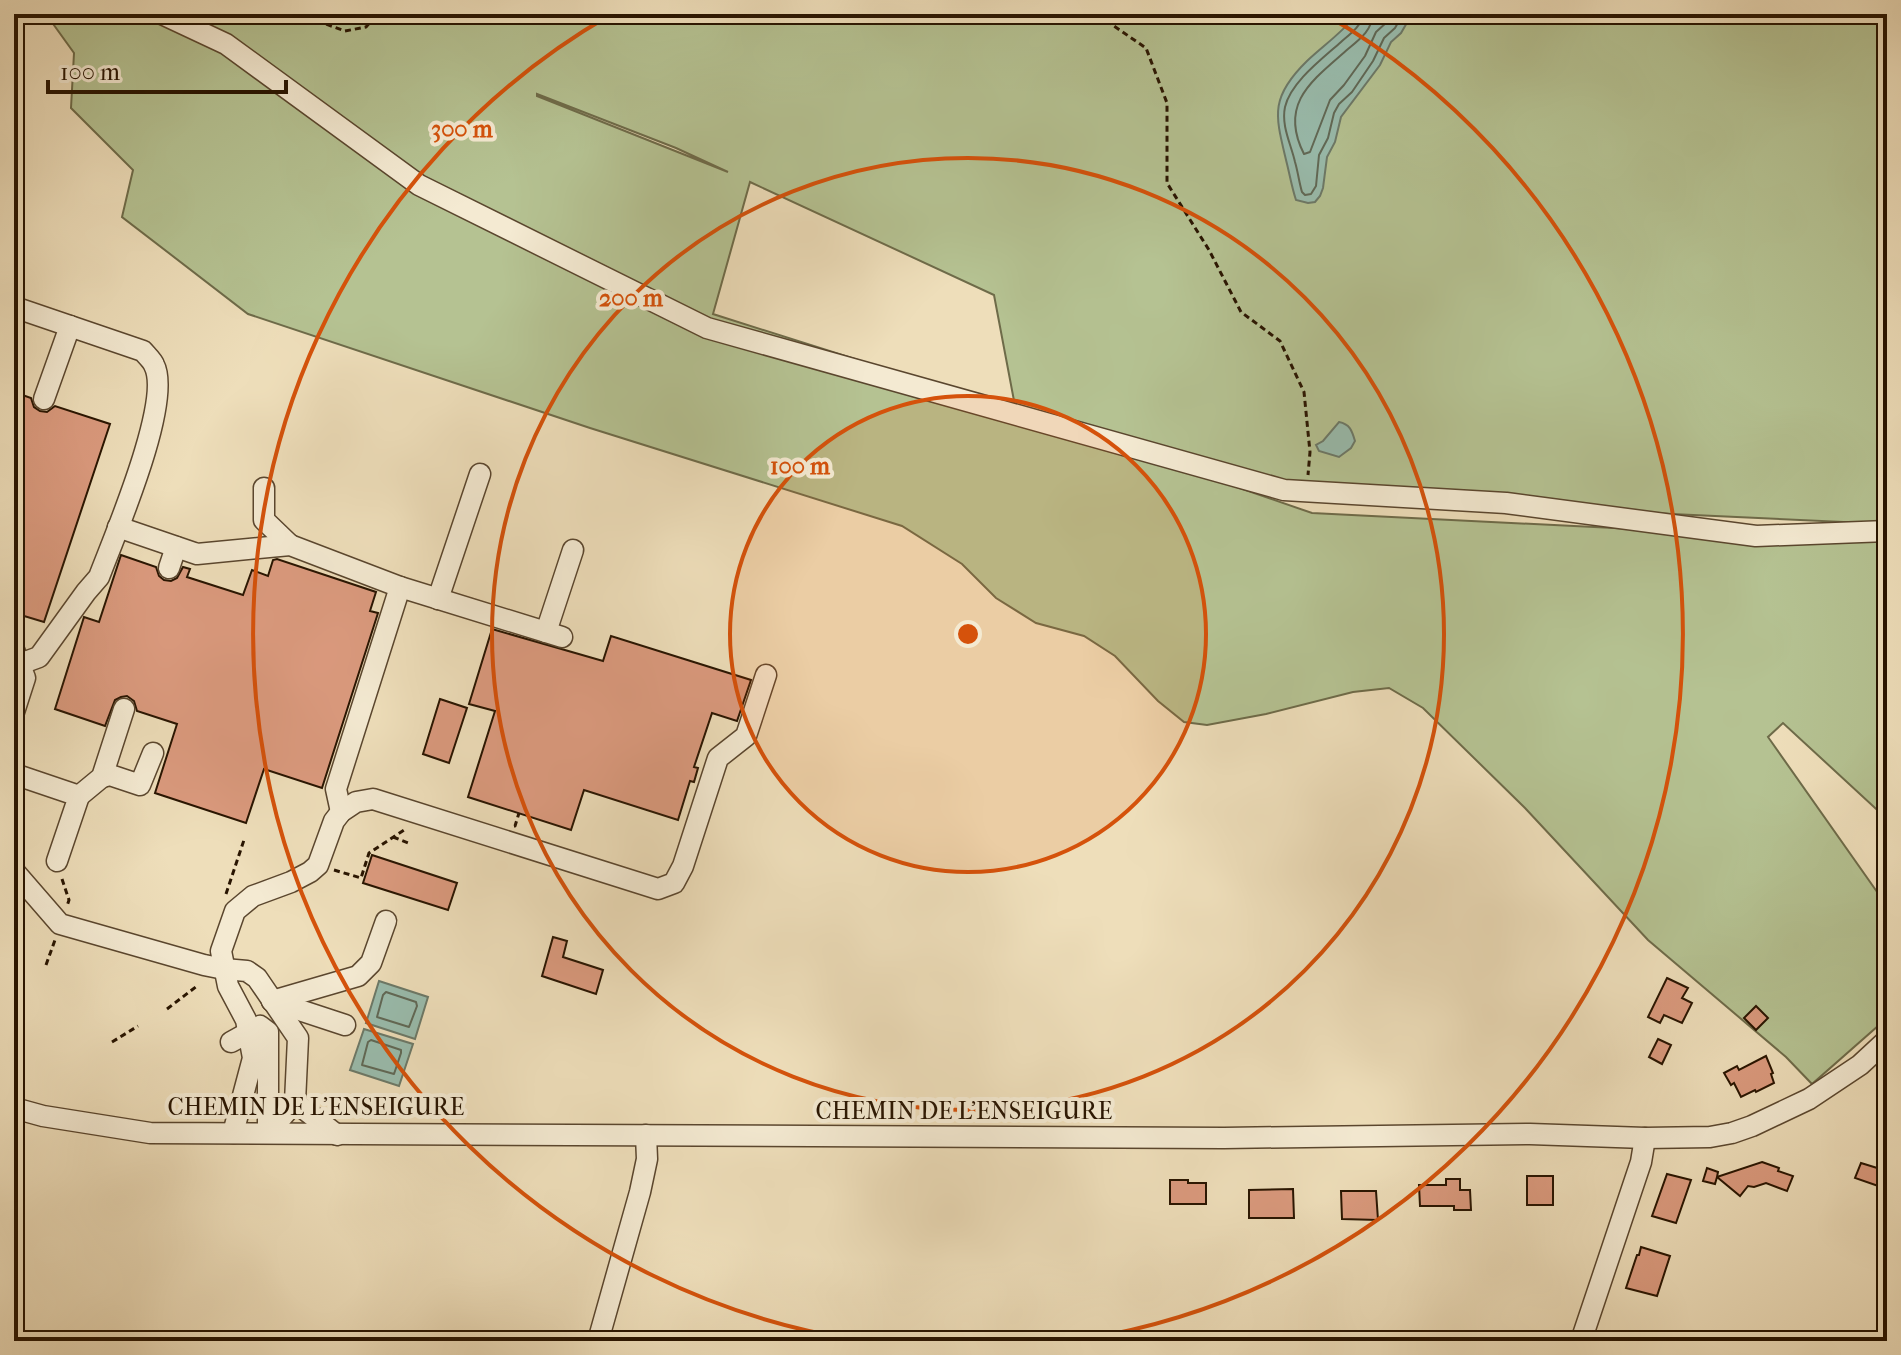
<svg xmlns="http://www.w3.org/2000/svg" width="1901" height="1355" viewBox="0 0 1901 1355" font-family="'IM FELL French Canon',serif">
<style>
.green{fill:#b5c292;stroke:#6e6b49;stroke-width:2;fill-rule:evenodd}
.water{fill:#99bcad;stroke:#6c7968;stroke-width:2}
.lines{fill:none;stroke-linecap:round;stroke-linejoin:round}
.shore{stroke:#606856;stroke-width:2}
.building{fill:#db9a7e;stroke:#281400;stroke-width:2}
.minor-casing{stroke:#5a462e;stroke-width:23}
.path{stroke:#281400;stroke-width:3;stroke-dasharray:6 4;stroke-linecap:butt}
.minor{stroke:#f4ead2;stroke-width:20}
.ring{fill:none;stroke:#d5520b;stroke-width:4}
.labels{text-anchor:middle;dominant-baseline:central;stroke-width:8;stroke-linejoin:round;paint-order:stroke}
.street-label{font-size:24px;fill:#281400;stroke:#f4ead2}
.centre{fill:#d5520b;stroke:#f4ead2;stroke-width:4}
.ring-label{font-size:24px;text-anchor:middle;font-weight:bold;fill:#d5520b;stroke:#f4ead2;stroke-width:8;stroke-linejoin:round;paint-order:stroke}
</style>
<rect width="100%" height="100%" fill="#eedeba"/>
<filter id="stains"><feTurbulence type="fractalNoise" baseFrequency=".0025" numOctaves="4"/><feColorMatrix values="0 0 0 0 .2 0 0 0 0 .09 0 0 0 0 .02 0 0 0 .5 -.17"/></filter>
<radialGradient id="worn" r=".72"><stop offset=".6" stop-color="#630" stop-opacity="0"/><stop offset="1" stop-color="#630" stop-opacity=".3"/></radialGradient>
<path class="green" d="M46,14H1887V524L1305,497L1015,406L994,295L750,182L713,314L981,399L1312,513L1714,533L1887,535V819L1783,723L1768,737L1887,906V1018L1812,1084L1786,1057L1648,940L1525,808L1423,708L1389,688L1353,692L1266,714L1207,725L1184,722L1158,701L1115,656L1084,636L1036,623L996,598L962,564L902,526L590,428L248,314L122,217L133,170L71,108L74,53ZM537,94L676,148L728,172L537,96Z"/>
<g class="water">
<path d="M1357,14H1412L1401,33L1391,42L1380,65L1341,117L1335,142L1327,157L1323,188L1320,196L1315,202L1308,203L1296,200C1292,188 1290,176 1287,164C1276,117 1268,99 1307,61C1324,45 1343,32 1357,14Z"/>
<path d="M1339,422C1350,424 1352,431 1355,441L1351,448L1339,457L1319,451L1316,445L1323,441Z"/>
<polygon points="379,981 428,997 415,1039 366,1023"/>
<polygon points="364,1029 413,1044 399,1086 350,1070"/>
</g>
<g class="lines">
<g class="shore">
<path d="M1363,14C1361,27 1350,34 1341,42C1322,59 1291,82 1285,107C1281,126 1291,144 1295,162C1298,172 1299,182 1302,192L1305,195L1311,194L1316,186L1319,155L1328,138L1334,113L1339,104L1352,92L1373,61L1384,38L1395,28L1403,14"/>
<path d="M1373,14C1372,30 1360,39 1348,49C1313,80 1278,103 1304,154L1310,152L1330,100L1344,85L1365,56L1376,32L1387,22L1391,14"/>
<polygon points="386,992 416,1002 417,1006 409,1027 377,1017 383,995"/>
<polygon points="371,1040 401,1050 401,1053 394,1074 362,1065 368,1042"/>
</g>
</g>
<g class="building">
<polygon points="14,392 31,398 34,407 40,411 47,412 55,406 110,424 44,622 14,613"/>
<polygon points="121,555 156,567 159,576 164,580 171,581 177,578 183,567 190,569 187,577 243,595 252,570 268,576 273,560 277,559 376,592 370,611 378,613 322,788 264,769 246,823 155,793 177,724 137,711 134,701 127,696 121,697 115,700 105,726 55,709 84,617 99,622"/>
<polygon points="492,629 603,661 611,636 751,680 737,721 712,713 694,767 698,768 694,782 690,781 678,820 584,790 571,830 468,797 495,711 469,704"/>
<polygon points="440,699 467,708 449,763 423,754"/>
<polygon points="372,855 457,883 448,910 363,883"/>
<polygon points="553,937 567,941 563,957 603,970 596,994 542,976"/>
<polygon points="1667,978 1688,988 1682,998 1692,1003 1682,1023 1664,1015 1660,1023 1648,1017"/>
<polygon points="1756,1006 1768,1018 1756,1030 1744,1018"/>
<polygon points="1658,1039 1671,1045 1662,1064 1649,1057"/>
<polygon points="1766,1056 1773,1073 1771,1074 1774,1083 1756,1092 1755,1090 1741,1097 1734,1083 1731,1085 1724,1073 1737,1066 1739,1070"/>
<polygon points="1762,1162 1779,1168 1778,1171 1793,1176 1787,1191 1766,1183 1754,1187 1748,1186 1740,1196 1717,1177 1715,1184 1703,1181 1707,1168 1718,1172 1717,1177"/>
<polygon points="1861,1163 1887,1171 1887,1189 1855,1178"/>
<polygon points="1667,1174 1691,1180 1676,1223 1652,1216"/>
<rect x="1527" y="1176" width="26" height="29"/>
<polygon points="1446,1179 1460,1179 1460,1190 1470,1190 1471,1210 1454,1210 1454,1206 1420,1206 1419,1185 1446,1185"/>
<polygon points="1170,1180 1188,1180 1188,1183 1206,1183 1206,1204 1170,1204"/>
<polygon points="1293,1189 1294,1218 1249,1218 1249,1190"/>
<polygon points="1341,1191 1376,1191 1378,1220 1342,1219"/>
<polygon points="1641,1247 1670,1256 1657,1296 1626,1288 1637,1255 1639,1255"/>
</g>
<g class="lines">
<defs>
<g id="minor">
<polyline points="162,14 226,44 419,185 707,328 1284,490 1506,503 1756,536 1887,531"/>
<path d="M14,307L143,351C146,355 152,360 154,365C173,401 114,537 99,577L86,592L39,657L20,664"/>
<polyline points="44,399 70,326"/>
<polyline points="264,488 264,520 290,545"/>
<polyline points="118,527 197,554 290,545 400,587 562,637"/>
<polyline points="169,568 176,547"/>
<polyline points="438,599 480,474"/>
<polyline points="546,632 573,550"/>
<polyline points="14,650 25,678 14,712"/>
<polyline points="14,774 79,796 57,861"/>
<polyline points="102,777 110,775 140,785 153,753"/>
<polyline points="79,796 102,777 124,709"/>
<polyline points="341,812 336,789 400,587"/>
<polyline points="14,871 60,924 204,965 224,969 247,971 257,978 298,1038 295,1102 268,1133"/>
<polyline points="272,1001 358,976 371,963 386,921"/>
<polyline points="272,1001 345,1025"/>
<polyline points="231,1042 260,1026 268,1032 268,1133"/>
<polyline points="295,1102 337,1135"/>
<polyline points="14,1108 43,1116 150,1133 1224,1138 1530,1134 1645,1138 1710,1137 1732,1133 1752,1126 1809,1099 1860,1065 1887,1040"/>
<polyline points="233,1133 253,1058 246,1020 228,986 221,951 235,911 253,896 291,882 310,872 318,865 334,821 341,812 356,802 373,799 658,889 674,883 683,866 718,758 746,736 766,675"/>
<polyline points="598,1341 640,1192 647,1159 646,1135"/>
<polyline points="1581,1341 1641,1162 1645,1138"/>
</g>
</defs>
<use href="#minor" class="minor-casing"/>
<g class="path">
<polyline points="298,14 345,31 366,27 377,14"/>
<polyline points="1067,14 1074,18 1108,22 1146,48 1167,103 1167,183 1209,250 1241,312 1280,341 1304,392 1310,452 1308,475"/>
<polyline points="514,826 515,826 519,813"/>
<polyline points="393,837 408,843"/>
<polyline points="334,870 361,878 369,853 407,828"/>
<polyline points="62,879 69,900 67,906"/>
<polyline points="226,894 244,840"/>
<polyline points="46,965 55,940"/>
<polyline points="167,1009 197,986"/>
<polyline points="112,1042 138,1026"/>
</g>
<use href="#minor" class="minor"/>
</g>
<circle cx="968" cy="634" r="238" fill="#d5520b" fill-opacity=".12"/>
<g class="ring">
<circle cx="968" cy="634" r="238"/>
<circle cx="968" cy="634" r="476"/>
<path d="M856 1340A715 715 0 0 1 610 15M1326 15A715 715 0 0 1 1080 1340"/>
</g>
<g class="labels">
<g class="street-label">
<text x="316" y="1107">CHEMIN DE L'ENSEIGURE</text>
<text x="964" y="1111">CHEMIN DE L'ENSEIGURE</text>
</g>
</g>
<circle cx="968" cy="634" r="12" class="centre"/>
<g class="ring-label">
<text x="462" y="137">300 m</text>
<text x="631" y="306">200 m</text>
<text x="800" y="474">100 m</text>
</g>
<rect width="1901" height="1355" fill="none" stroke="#eedeba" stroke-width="48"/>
<rect x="16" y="16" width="1869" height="1323" fill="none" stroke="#281400" stroke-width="4"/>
<rect x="24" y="24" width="1853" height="1307" fill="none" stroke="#281400" stroke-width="2"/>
<path d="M48 80v12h238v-12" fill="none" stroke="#281400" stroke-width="4"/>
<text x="60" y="80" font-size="24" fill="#281400" stroke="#f4ead2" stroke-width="6" paint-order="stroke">100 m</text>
<rect width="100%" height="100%" filter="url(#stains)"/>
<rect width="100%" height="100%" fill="url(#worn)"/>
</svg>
